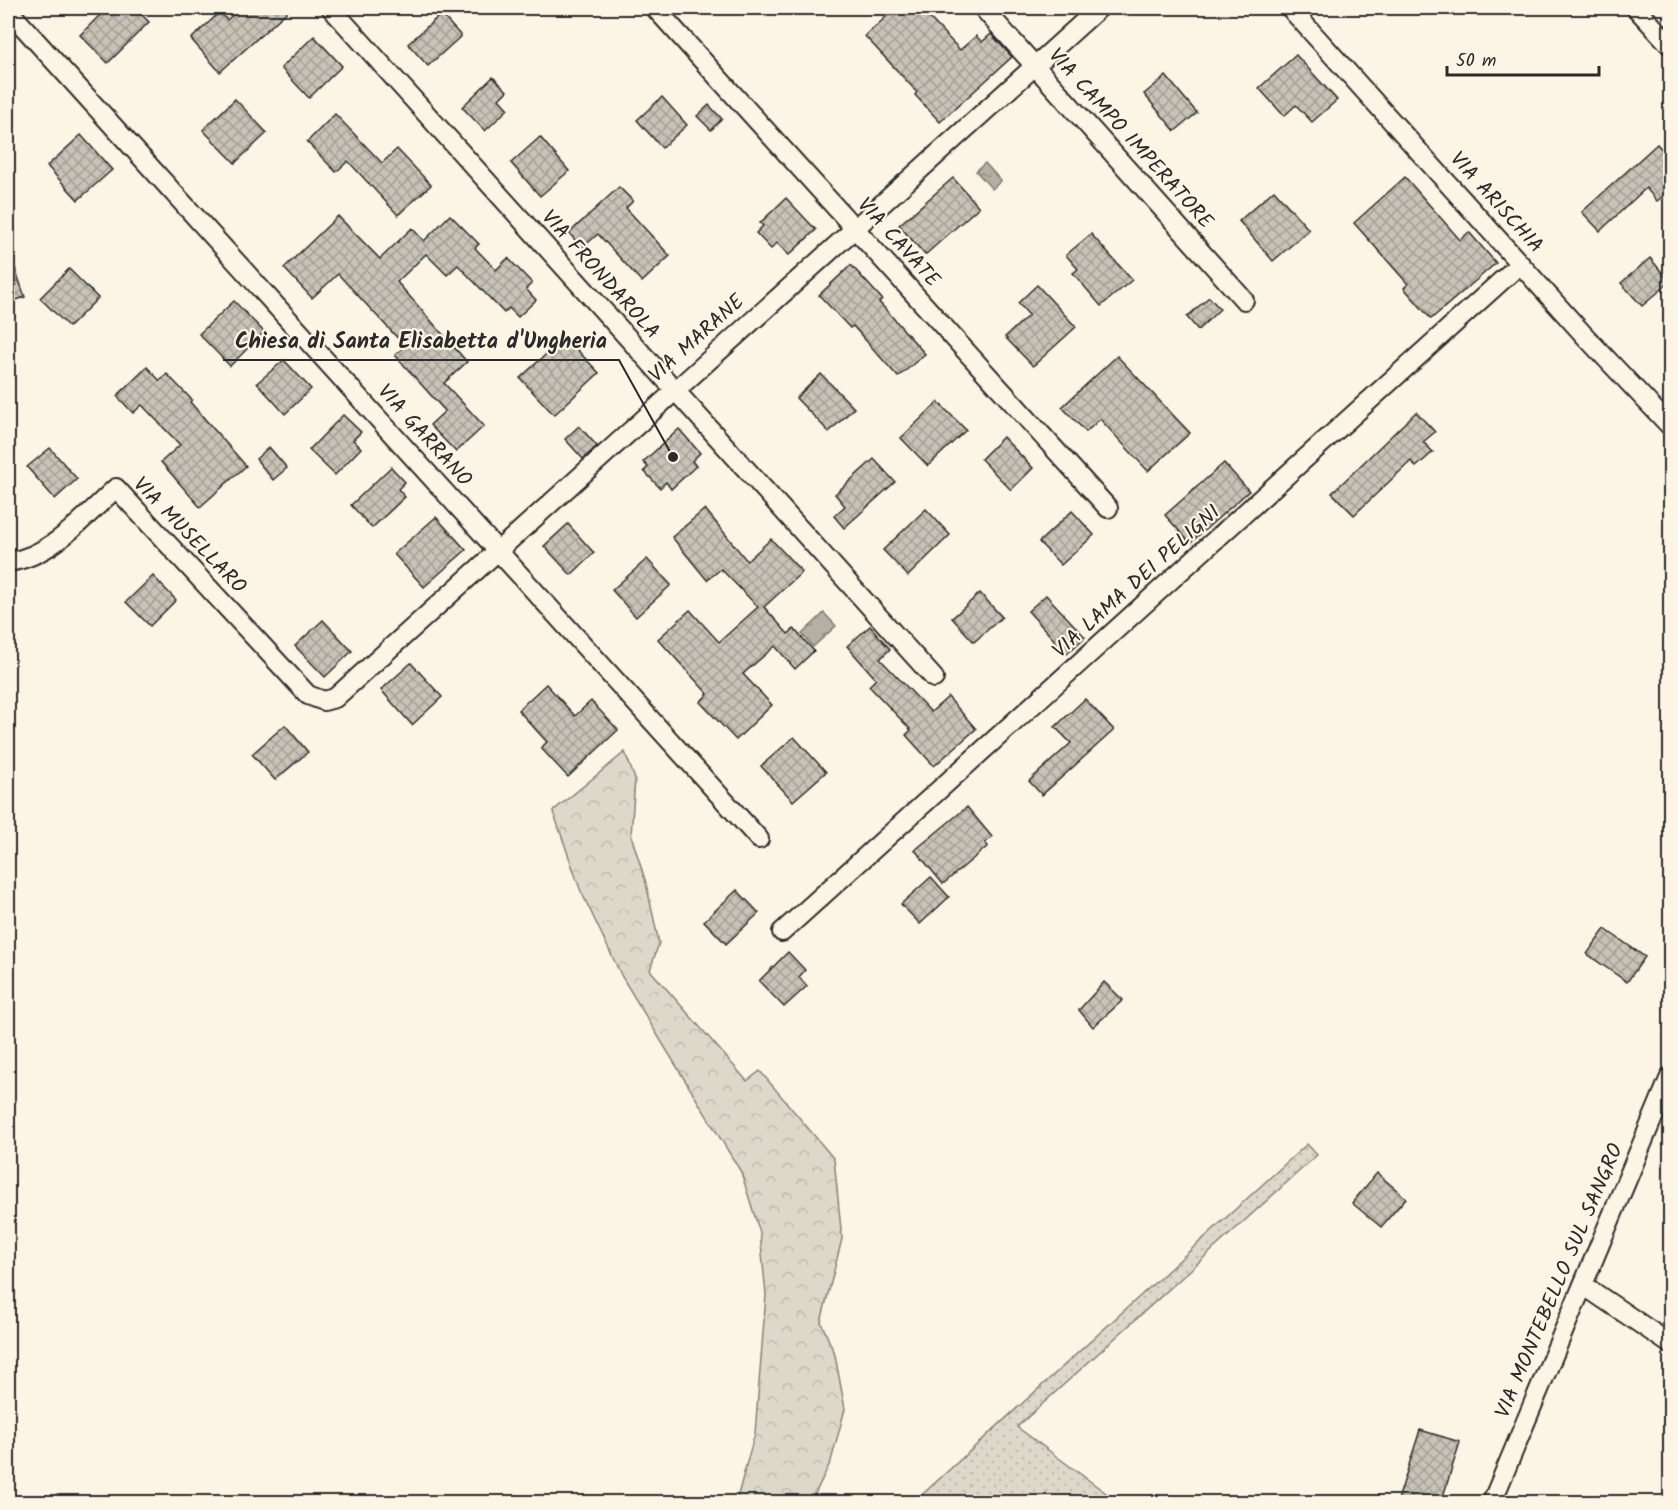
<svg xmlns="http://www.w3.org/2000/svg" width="1678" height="1510" viewBox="0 0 1678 1510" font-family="Kalam,sans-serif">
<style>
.green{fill:url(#green-dots);stroke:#84827a;stroke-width:1.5}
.forest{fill:url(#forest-crowns);stroke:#84827a;stroke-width:1.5}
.water{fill:url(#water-ripples);stroke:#7d7b74;stroke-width:1.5}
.building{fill:url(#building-cross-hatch);stroke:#2b2b2b;stroke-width:1.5}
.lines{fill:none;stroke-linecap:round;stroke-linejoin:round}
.street-casing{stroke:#2b2b2b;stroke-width:22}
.street{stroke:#fcf5e5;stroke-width:18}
.labels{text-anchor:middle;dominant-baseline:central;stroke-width:4.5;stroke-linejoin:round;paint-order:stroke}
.street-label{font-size:21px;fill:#2b2b2b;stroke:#fcf5e5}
.leader{fill:none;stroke:#2b2b2b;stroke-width:2}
.callout-dot{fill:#2b2b2b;stroke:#fcf5e5;stroke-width:2}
.callout-label{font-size:22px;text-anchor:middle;font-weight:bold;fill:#2b2b2b;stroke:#fcf5e5;stroke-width:4.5;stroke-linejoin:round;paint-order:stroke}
</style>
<defs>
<pattern id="green-dots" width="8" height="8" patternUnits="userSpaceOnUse" patternTransform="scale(1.5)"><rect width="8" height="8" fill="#ded8ca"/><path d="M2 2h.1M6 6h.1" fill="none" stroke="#bfbaae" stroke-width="1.8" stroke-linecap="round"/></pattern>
<pattern id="forest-crowns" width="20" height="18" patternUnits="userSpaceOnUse" patternTransform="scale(1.5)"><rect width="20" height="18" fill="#ded8ca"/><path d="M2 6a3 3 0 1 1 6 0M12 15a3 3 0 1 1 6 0" fill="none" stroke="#bfbaae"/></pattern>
<pattern id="water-ripples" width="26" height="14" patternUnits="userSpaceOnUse" patternTransform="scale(1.5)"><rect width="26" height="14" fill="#b4b0a5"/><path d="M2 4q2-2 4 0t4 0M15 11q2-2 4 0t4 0" fill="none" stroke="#938f87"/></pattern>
<pattern id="building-cross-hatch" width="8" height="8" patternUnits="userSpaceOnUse" patternTransform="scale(1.5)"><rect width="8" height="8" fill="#c8c3b7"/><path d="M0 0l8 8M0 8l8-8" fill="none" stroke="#a39f95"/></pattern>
</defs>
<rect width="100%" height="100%" fill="#fcf5e5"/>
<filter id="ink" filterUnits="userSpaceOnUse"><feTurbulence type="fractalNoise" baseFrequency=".0167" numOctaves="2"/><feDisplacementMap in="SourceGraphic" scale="12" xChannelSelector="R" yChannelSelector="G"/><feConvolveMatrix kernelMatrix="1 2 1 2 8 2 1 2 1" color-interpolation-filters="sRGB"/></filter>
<g filter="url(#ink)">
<polygon class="green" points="1307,1144 1317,1155 1017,1427 1118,1502 914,1502"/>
<polygon class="forest" points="625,752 635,779 631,835 646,883 659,943 650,970 747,1081 760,1071 834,1159 842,1239 821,1322 835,1355 845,1409 831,1461 811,1502 736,1502 755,1433 766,1295 760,1233 741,1172 622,977 580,889 553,811"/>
<g class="water">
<polygon points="985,163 1001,181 992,189 976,171"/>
<polygon points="824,613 836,626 813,647 802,634"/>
</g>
<g class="building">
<polygon points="107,8 135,8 149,22 108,63 80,35"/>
<polygon points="241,8 291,8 220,72 191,39 220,12 227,20"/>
<polygon points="896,8 920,8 960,50 976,36 982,42 991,34 1012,57 940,122 915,95 917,92 865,36"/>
<polygon points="441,14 461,36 428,66 408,44"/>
<polygon points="314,36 342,66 309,98 281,68"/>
<polygon points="1296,55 1337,100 1312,122 1296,105 1284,116 1259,88"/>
<polygon points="1166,76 1197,113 1175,131 1144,94"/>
<polygon points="493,77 507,91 499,99 508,109 485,131 462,107"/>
<polygon points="662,97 687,125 662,148 637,120"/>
<polygon points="235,99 267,133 235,163 203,130"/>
<polygon points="709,105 722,119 711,130 697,116"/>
<polygon points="335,114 382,163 397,149 431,185 398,215 348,161 336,172 307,142"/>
<polygon points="81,135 112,170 78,200 47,166"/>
<polygon points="540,137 569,171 540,196 511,163"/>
<polygon points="1657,144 1671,159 1671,190 1657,201 1646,188 1600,231 1582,212"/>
<polygon points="1405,177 1460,240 1469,232 1496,263 1431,319 1404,288 1408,284 1354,223"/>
<polygon points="953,178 979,207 925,255 899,225"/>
<polygon points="619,187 633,201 626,208 670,256 642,282 598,234 582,248 569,233"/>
<polygon points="1274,190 1309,230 1273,261 1239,221"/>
<polygon points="786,198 816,230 789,255 777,243 771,249 756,233 763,226 760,223"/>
<polygon points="450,215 479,244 475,248 496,270 508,258 532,283 526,289 536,300 518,317 509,308 504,313 458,265 447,275 426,254 397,282 467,362 444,383 484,426 456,452 430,425 445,411 395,355 405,346 338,274 312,298 284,268 338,216 380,259 412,228 424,241"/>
<polygon points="1091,234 1132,280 1101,306 1073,273 1078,269 1066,255"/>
<polygon points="10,254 25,297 8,303 8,255"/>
<polygon points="1650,258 1670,282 1642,306 1621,283"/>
<polygon points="851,265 882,299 879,302 925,354 898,377 853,326 850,328 819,295"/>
<polygon points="69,269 98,298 69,327 40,298"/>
<polygon points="1037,285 1076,327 1033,366 1005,337 1029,315 1018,303"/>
<polygon points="1209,297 1220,309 1198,330 1187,317"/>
<polygon points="234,301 264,332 230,366 199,334"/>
<polygon points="565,337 599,373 554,415 520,378"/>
<polygon points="1117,356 1190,433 1148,471 1100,419 1086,432 1062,407"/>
<polygon points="284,360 311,389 285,414 257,383"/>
<polygon points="147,367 160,381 167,374 192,400 190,402 246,466 200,507 161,462 180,445 142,405 133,413 117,396"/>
<polygon points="821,374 854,408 829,432 796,398"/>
<polygon points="938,402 966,430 928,466 901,438"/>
<polygon points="1416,412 1435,432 1423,442 1433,452 1416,467 1411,461 1354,515 1332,493"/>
<polygon points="343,415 361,432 353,440 361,448 335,475 309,450"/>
<polygon points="579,426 597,446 583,459 565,439"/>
<polygon points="679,429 700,453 692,461 696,466 671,489 666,482 660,488 644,471 648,467 643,462"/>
<polygon points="1003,437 1033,468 1011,490 981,459"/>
<polygon points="269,447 287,468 273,480 256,459"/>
<polygon points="50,448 77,479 55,499 27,467"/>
<polygon points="874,459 895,482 844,528 834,516 845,506 835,494"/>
<polygon points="1224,463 1249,491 1190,543 1165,515"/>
<polygon points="391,467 405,482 398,489 405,497 372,528 351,505"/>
<polygon points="705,509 747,561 771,539 802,572 764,607 788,634 794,629 814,651 795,669 775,646 743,674 772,705 736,740 700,702 708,694 658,639 690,610 719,642 758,607 721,569 707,580 672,537"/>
<polygon points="926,509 950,535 908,576 883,550"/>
<polygon points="1072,511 1094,535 1061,565 1039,542"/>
<polygon points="436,517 466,550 424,587 394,554"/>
<polygon points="568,524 594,553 571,575 544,546"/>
<polygon points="647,559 671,585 636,617 612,590"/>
<polygon points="153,576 176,600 150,626 126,602"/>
<polygon points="980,593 1002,617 974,642 952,618"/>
<polygon points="1046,595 1085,637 1067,654 1028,611"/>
<polygon points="323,620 352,651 325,677 295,646"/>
<polygon points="870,626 890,649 880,659 931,712 948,697 976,729 934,766 906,735 911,730 869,686 876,679 847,646"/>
<polygon points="411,663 442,697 412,725 381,690"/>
<polygon points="546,684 575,716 591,701 618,730 568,777 541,748 547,742 518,710"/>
<polygon points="1085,699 1114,730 1042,795 1029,781 1071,743 1055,727"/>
<polygon points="285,725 308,752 275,780 252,754"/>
<polygon points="794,737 826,772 793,801 761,766"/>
<polygon points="967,807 992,837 985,843 988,846 943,884 915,850"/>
<polygon points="931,877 949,897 920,924 901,904"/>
<polygon points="737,890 759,913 726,944 704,921"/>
<polygon points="1605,929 1645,957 1627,982 1587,954"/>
<polygon points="788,952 805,970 799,977 807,986 784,1007 759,981"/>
<polygon points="1104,982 1123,1000 1093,1027 1079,1010"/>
<polygon points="1377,1173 1406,1198 1381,1227 1352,1203"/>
<polygon points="1420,1430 1460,1442 1441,1503 1397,1503"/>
</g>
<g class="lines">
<defs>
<g id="street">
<polyline points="331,8 934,678"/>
<polyline points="655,8 1108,508"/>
<polyline points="983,8 1244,300"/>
<polyline points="1290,8 1584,335 1670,426"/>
<polyline points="1636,8 1670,45"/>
<polyline points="8,10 759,839"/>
<path d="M8,562C51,557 85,516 116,488L308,695L324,701L335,698L1099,8"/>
<polyline points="782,932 1520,264"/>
<polyline points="1583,1285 1670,1344"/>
<polyline points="1492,1502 1670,1077"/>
</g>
</defs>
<use href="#street" class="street-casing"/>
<use href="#street" class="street"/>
</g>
</g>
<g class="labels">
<g class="street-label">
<text transform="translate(1130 139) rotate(48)">VIA CAMPO IMPERATORE</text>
<text transform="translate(1496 203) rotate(48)">VIA ARISCHIA</text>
<text transform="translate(898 243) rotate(48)">VIA CAVATE</text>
<text transform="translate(600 275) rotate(48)">VIA FRONDAROLA</text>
<text transform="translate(697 339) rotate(-42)">VIA MARANE</text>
<text transform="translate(424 436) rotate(48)">VIA GARRANO</text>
<text transform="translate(189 536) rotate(46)">VIA MUSELLARO</text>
<text transform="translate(1137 582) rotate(-42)">VIA LAMA DEI PELIGNI</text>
<text transform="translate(1560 1281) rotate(-67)">VIA MONTEBELLO SUL SANGRO</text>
</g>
</g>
<path class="leader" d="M673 457L619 360H223"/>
<circle class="callout-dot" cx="673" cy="457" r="6"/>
<g class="callout-label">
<text x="421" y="348">Chiesa di Santa Elisabetta d'Ungheria</text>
</g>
<rect width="1678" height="1510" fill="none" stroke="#fcf5e5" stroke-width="30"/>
<rect x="15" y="15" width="1648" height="1480" fill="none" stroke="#2b2b2b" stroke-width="2" filter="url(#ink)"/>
<path d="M1447 66v9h152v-9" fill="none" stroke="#2b2b2b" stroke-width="3"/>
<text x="1456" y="66" font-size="18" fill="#2b2b2b" stroke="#fcf5e5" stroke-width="4.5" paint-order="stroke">50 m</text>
</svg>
